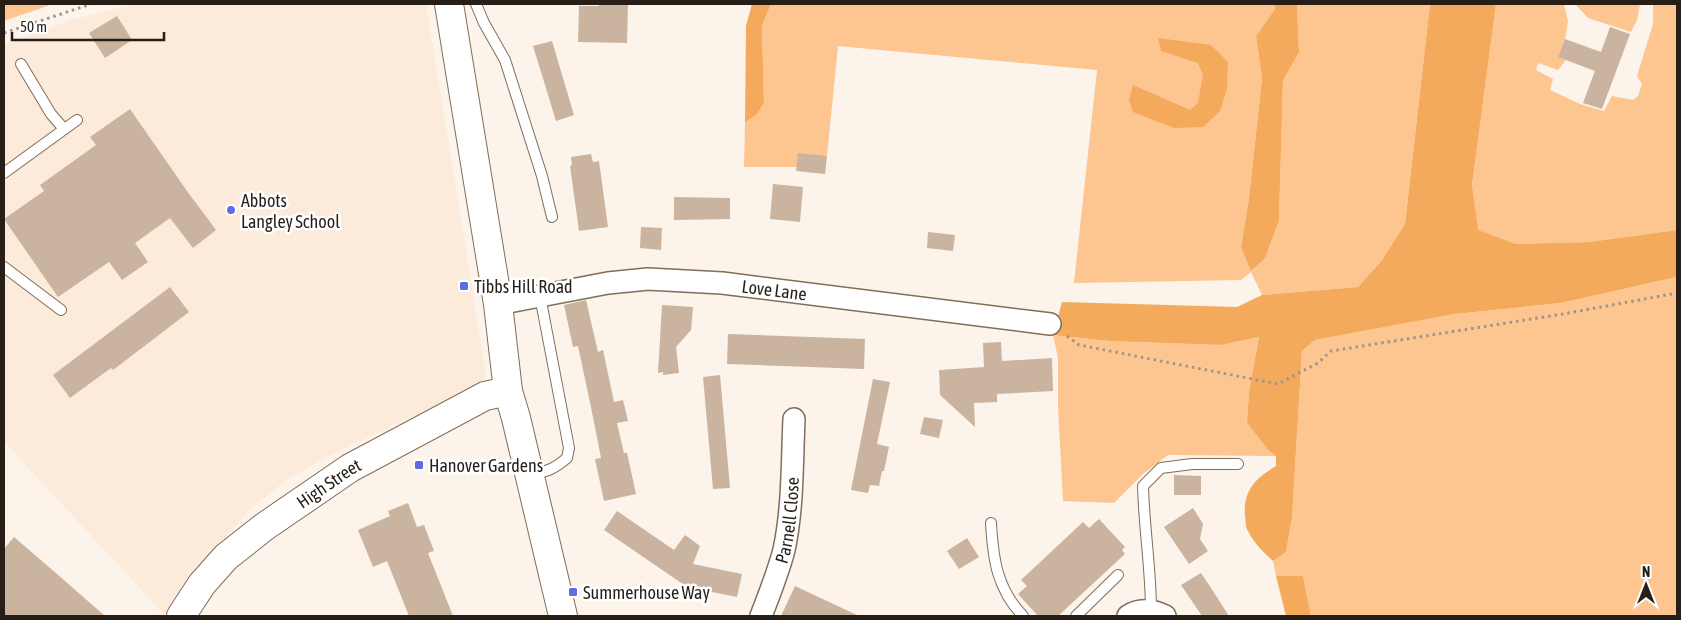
<svg xmlns="http://www.w3.org/2000/svg" width="1681" height="620" viewBox="0 0 1681 620" font-family="'Asap Condensed',sans-serif">
<style>
.built{fill:#fcebda}
.green{fill:#fdc691}
.forest{fill:#f3aa5d}
.building{fill:#cab49f}
.lines{fill:none;stroke-linecap:round;stroke-linejoin:round}
.lane-casing{stroke:#816d5a;stroke-width:12}
.street-casing{stroke:#816d5a;stroke-width:24}
.secondary-casing{stroke:#816d5a;stroke-width:30}
.path{stroke:#9e968d;stroke-width:3;stroke-dasharray:2.5 4;stroke-linecap:butt}
.lane{stroke:#fff;stroke-width:10}
.street{stroke:#fff;stroke-width:21}
.secondary{stroke:#fff;stroke-width:28}
.poi-dot{fill:#606ce4;stroke:#fff;stroke-width:2}
.labels{text-anchor:middle;dominant-baseline:central;stroke-width:5;stroke-linejoin:round;paint-order:stroke}
.poi-label{font-size:18px;fill:#271f17;stroke:#fff;text-anchor:start}
.street-label{font-size:18px;fill:#271f17;stroke:#fff}
</style>
<rect width="100%" height="100%" fill="#fcf3ea"/>
<polygon class="built" points="136,4 426,4 486,375 481,386 419,413 323,459 285,481 252,507 207,558 164,614 4,442 4,45 71,20"/>
<g class="green">
<polygon points="4,4 53,4 4,21"/>
<polygon points="771,4 1275,4 1275,9 1256,36 1262,78 1249,198 1241,247 1252,271 1279,220 1283,81 1299,52 1297,4 1430,4 1405,224 1382,260 1358,287 1262,295 1251,272 1241,280 1074,283 1097,70 838,46 827,156 797,167 744,167 745,123 757,114 764,103 762,26"/>
<polygon points="1496,4 1564,4 1568,21 1565,39 1558,57 1566,60 1558,70 1538,63 1536,70 1553,79 1550,90 1580,104 1604,111 1612,96 1633,100 1638,96 1642,84 1637,76 1653,24 1653,4 1677,4 1677,230 1589,242 1516,244 1477,230 1472,185"/>
<polygon points="1575,4 1640,4 1637,20 1631,32 1588,18"/>
<polygon points="1677,277 1677,616 1311,616 1303,576 1276,576 1273,561 1286,552 1292,518 1302,351 1315,340 1455,314 1561,303"/>
<polygon points="1053,335 1109,341 1221,345 1259,337 1249,392 1247,423 1268,450 1276,456 1168,455 1143,474 1114,503 1063,501 1058,407 1058,358"/>
</g>
<g class="forest">
<polygon points="752,4 771,4 762,26 764,103 757,114 745,123 746,26"/>
<polygon points="1275,4 1297,4 1299,52 1283,81 1279,220 1265,258 1251,271 1241,247 1249,198 1262,78 1256,36 1275,9"/>
<path d="M1430,4H1496L1472,185L1478,230L1516,244L1589,242L1677,230V277L1561,303L1455,314L1315,340L1302,351L1292,518L1286,552L1273,561C1263,552 1254,543 1248,531C1245,527 1246,521 1245,516C1243,490 1256,478 1276,466V456L1268,450L1247,423L1249,392L1259,337L1221,345L1109,341L1053,335L1062,302L1237,307L1262,295L1358,287L1382,260L1405,224Z"/>
<polygon points="1158,38 1211,45 1228,62 1227,89 1220,111 1203,127 1174,128 1133,112 1129,100 1133,85 1190,110 1198,103 1203,75 1198,63 1161,51"/>
<polygon points="1276,576 1303,576 1311,616 1286,616"/>
</g>
<g class="building">
<polygon points="599,4 628,4 627,43 578,42 579,6 599,6"/>
<polygon points="117,16 132,40 105,58 89,33"/>
<polygon points="1610,27 1630,34 1602,109 1583,103 1595,71 1558,57 1565,39 1601,52"/>
<polygon points="552,41 574,115 556,121 533,46"/>
<polygon points="130,109 187,191 216,230 193,248 170,218 135,243 148,262 122,280 109,262 58,297 4,219 44,191 40,185 96,145 90,137"/>
<polygon points="798,153 827,156 825,174 796,171"/>
<polygon points="591,154 593,162 599,161 608,227 579,231 570,166 572,165 571,157"/>
<polygon points="773,184 803,187 800,222 770,219"/>
<polygon points="674,197 730,198 730,219 674,220"/>
<polygon points="641,227 662,228 661,250 640,248"/>
<polygon points="928,232 955,235 953,251 927,248"/>
<polygon points="170,287 189,312 113,370 111,368 70,398 53,375"/>
<polygon points="586,300 598,352 603,350 614,402 623,400 628,421 617,423 624,453 627,453 636,494 604,501 595,459 601,458 591,407 578,346 573,347 564,305"/>
<polygon points="662,305 693,307 691,330 676,347 679,373 663,375 663,372 658,373"/>
<polygon points="728,334 865,339 864,369 727,364"/>
<polygon points="1001,342 1002,361 1052,358 1053,391 997,394 997,402 974,403 975,427 940,395 939,370 984,367 983,343"/>
<polygon points="720,375 730,488 713,489 703,377"/>
<polygon points="873,379 890,382 877,444 889,447 884,471 882,471 879,486 870,485 868,493 851,490"/>
<polygon points="924,417 943,420 939,438 920,434"/>
<polygon points="1174,475 1201,476 1201,495 1174,495"/>
<polygon points="408,503 417,527 424,525 434,551 428,553 453,616 409,616 387,561 373,567 358,530 390,516 388,511"/>
<polygon points="1193,508 1203,524 1200,539 1208,551 1189,564 1164,527"/>
<polygon points="617,511 674,550 685,535 700,546 693,564 742,574 737,597 687,587 604,530"/>
<polygon points="1099,519 1125,547 1122,550 1125,554 1058,616 1038,616 1018,594 1027,586 1021,580 1083,522 1089,528"/>
<polygon points="14,537 57,574 105,616 4,616 4,549"/>
<polygon points="967,538 979,557 959,569 947,551"/>
<polygon points="1201,573 1213,591 1229,616 1202,616 1181,585"/>
<polygon points="795,586 859,616 781,616"/>
</g>
<g class="lines">
<defs>
<g id="lane">
<polyline points="476,4 484,23 505,60 542,176 552,217"/>
<polyline points="21,64 51,114 64,129"/>
<polyline points="4,173 77,120"/>
<polyline points="4,267 61,310"/>
<path d="M530,474C547,472 554,469 567,458L569,448L540,296"/>
<path d="M991,523C993,559 997,589 1023,616"/>
<path d="M1151,611C1151,569 1144,528 1143,486L1161,468L1192,464H1238"/>
<polyline points="1076,616 1118,575"/>
</g>
<g id="street">
<path id="s1" d="M498,304L608,283L648,279L722,283L1050,324"/>
<path id="s2" d="M761,616C769,595 778,573 784,550C793,508 792,463 794,419"/>
<path d="M1128,616C1139,608 1153,610 1165,616"/>
</g>
<g id="secondary">
<polyline points="449,4 498,304 508,391 516,418 563,616"/>
<path id="s3" d="M181,616L202,584L226,557L264,527L350,468L485,396L508,391"/>
</g>
</defs>
<use href="#lane" class="lane-casing"/>
<use href="#street" class="street-casing"/>
<use href="#secondary" class="secondary-casing"/>
<g class="path">
<polyline points="4,33 91,4"/>
<polyline points="1067,336 1079,345 1278,384 1318,363 1331,351 1563,314 1677,293"/>
</g>
<use href="#lane" class="lane"/>
<use href="#street" class="street"/>
<use href="#secondary" class="secondary"/>
</g>
<g class="poi-dot">
<circle cx="231" cy="210" r="5"/>
<rect x="459" y="281" width="10" height="10" rx="2.5"/>
<rect x="414" y="460" width="10" height="10" rx="2.5"/>
<rect x="568" y="587" width="10" height="10" rx="2.5"/>
</g>
<g class="labels">
<g class="poi-label">
<text x="241" y="200">Abbots<tspan x="241" dy="21">Langley School</tspan></text>
<text x="474" y="286">Tibbs Hill Road</text>
<text x="429" y="465">Hanover Gardens</text>
<text x="583" y="592">Summerhouse Way</text>
</g>
<g class="street-label">
<text stroke="none"><textPath href="#s1" startOffset="279">Love Lane</textPath></text>
<text stroke="none"><textPath href="#s3" startOffset="201">High Street</textPath></text>
<text stroke="none"><textPath href="#s2" startOffset="100">Parnell Close</textPath></text>
</g>
</g>
<rect width="1681" height="620" fill="none" stroke="#271f17" stroke-width="10"/>
<g transform="translate(1646 585)" stroke="#ffffff" stroke-width="4" paint-order="stroke">
<path d="M0-4L9 19L0 12L-9 19Z" fill="#271f17"/>
<text y="-8" font-size="14" font-weight="bold" text-anchor="middle" fill="#271f17">N</text>
</g>
<path d="M12 32v8h152v-8" fill="none" stroke="#271f17" stroke-width="2.5"/>
<text x="20" y="32" font-size="15" fill="#271f17" stroke="#ffffff" stroke-width="4" paint-order="stroke">50 m</text>
</svg>
